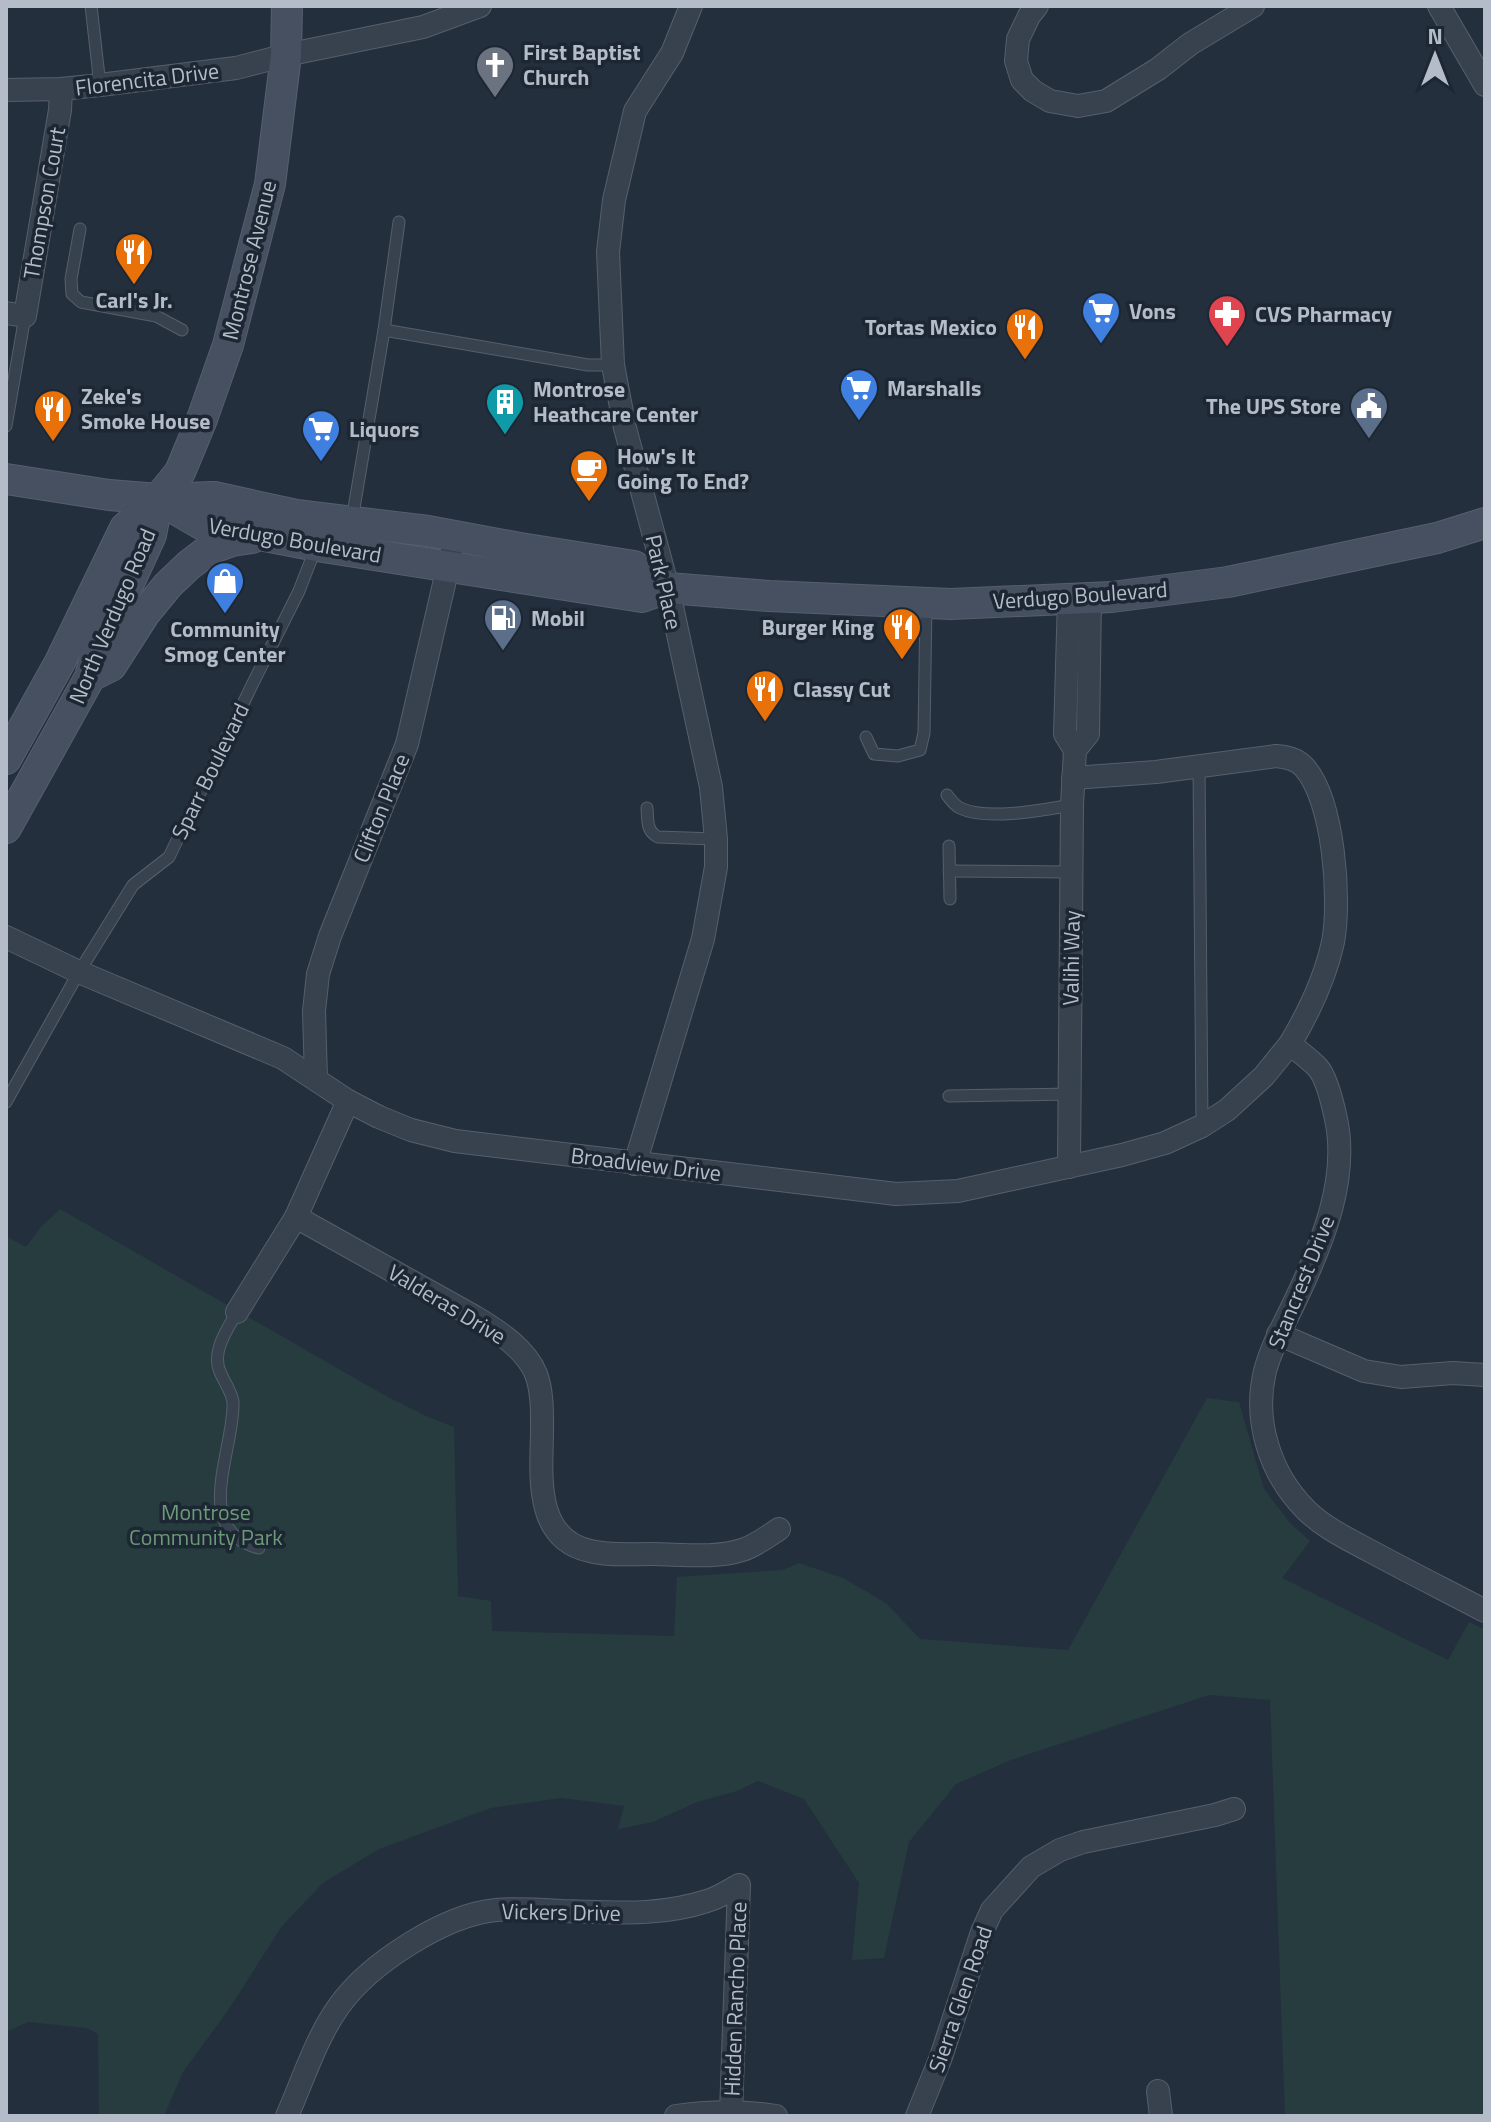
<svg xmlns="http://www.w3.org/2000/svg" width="1491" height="2122" viewBox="0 0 1491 2122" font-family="'Titillium Web',sans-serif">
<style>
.green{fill:#263c3f}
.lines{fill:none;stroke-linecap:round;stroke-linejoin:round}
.lane-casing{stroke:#565f6c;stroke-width:13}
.street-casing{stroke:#565f6c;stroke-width:24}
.secondary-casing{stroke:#565f6c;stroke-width:32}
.lane{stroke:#38414e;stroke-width:11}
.street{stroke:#38414e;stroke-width:22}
.secondary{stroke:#465061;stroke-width:30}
.labels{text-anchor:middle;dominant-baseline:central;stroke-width:7;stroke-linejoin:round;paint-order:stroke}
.poi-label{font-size:22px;font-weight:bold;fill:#b4bcc9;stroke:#1d2633;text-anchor:start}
.street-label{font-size:22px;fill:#b4bcc9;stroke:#1d2633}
.park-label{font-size:22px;fill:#6b9a76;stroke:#1d2633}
</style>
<rect width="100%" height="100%" fill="#242f3e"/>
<polygon class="green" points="60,1209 384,1395 426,1416 454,1427 458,1596 491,1601 492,1631 674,1636 677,1577 782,1570 799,1563 843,1578 886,1603 920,1639 1068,1650 1207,1398 1239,1402 1264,1489 1291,1524 1310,1541 1282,1578 1448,1660 1469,1622 1485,1630 1485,2116 1285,2116 1270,1700 1209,1695 1011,1760 956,1784 909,1842 884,1958 852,1960 859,1883 804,1799 758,1781 737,1791 697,1802 653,1822 618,1829 624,1806 561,1798 491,1808 379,1849 323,1883 282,1926 229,2009 183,2072 164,2116 99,2116 98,2034 87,2028 28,2022 6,2032 6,1236 26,1247 40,1228"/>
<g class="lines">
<defs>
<g id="lane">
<polyline points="91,6 100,85"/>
<polyline points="80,229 71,279 72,294 81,302 156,316 182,330"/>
<polyline points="384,330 588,365 613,365"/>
<polyline points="6,426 25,316"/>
<polyline points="352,520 384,330 399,222"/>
<polyline points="866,737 874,754 898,756 920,750 924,733 926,605"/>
<polyline points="1199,766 1202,1126"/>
<path d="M947,795C951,800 954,805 960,808C987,821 1043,810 1072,805"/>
<path d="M647,808C648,820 646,831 658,837L716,839"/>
<polyline points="949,846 950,899"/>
<polyline points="949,871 1071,872"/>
<polyline points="949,1096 1069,1094"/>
<polyline points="6,1102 79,972 133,885 169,857 252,685 299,591 316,547"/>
<path d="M237,1312C227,1330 210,1353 221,1374C225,1383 232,1393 233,1402C235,1449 190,1531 259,1548"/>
</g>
<g id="street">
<polyline points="1037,6 1029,16 1018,39 1016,61 1022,80 1033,91 1050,101 1078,106 1106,101 1158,69 1190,44 1253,6"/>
<polyline points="1439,6 1485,85"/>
<polyline points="6,90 61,89 100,85 236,68 286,55 423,27 480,6"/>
<polyline points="6,313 25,316 60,110 61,89"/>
<polyline points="1069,598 1065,734 1075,750"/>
<path d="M1073,778L1156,772L1276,756C1287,757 1297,759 1304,767C1334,800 1341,900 1333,942C1325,979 1309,1012 1290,1044C1299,1052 1310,1059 1318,1068C1327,1078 1333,1105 1336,1119C1349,1179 1322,1244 1296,1299C1285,1322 1272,1345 1265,1371C1253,1421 1270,1474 1306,1510C1324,1528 1350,1540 1372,1552C1409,1572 1447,1591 1485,1611"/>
<polyline points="6,937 79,972 283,1058 348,1101 379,1117 411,1130 455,1141 896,1194 958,1191 1122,1155 1165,1143 1202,1126 1227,1110 1264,1076 1290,1044"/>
<polyline points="316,1079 314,1011 318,974 330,936 407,744 451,554"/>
<polyline points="635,1164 703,939 716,867 716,839 711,787 668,588 625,428 613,365 608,252 614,200 635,111 672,53 691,6"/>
<polyline points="1069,1167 1072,805 1075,750 1088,734 1090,597"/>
<path d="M296,1217L475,1317C497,1330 526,1349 536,1374C543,1393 542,1415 542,1434C541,1478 535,1539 590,1551C610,1556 632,1554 651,1554C680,1554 714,1559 742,1550C755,1546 767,1537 779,1529"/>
<polyline points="237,1312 296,1217 348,1101"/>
<polyline points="1278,1334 1364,1371 1401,1377 1453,1373 1485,1375"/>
<polyline points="1158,2091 1161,2116"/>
<path d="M287,2116C303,2080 316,2038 339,2006C369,1964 444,1915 496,1910C518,1908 540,1910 562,1911C612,1912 658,1917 707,1901C718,1898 729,1891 739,1885L731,2113"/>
<path d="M676,2116C709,2111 743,2111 776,2116"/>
<polyline points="917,2116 941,2057 982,1932 992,1910 1031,1867 1060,1850 1083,1842 1215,1815 1234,1809"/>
</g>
<g id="secondary">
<polyline points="6,479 109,495 158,499 214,497 296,515 428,531 520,548 634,566 668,588"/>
<polyline points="158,499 201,524 317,546 642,597 668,588 769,596 951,604 1112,597 1228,582 1437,538 1485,523"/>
<polyline points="91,676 111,666 145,613 168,585 189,565 210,549 232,541 252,538"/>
<polyline points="6,759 60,662 125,528 158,499 180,472 202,419 228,345 270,184 286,55 287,6"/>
<polyline points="6,828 90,677 95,657 151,535 158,499"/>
</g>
</defs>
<use href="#lane" class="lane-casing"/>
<use href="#street" class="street-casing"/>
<use href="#secondary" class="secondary-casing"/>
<use href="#lane" class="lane"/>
<use href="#street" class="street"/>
<use href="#secondary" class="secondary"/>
</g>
<defs>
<symbol id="church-pin" viewBox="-11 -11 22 30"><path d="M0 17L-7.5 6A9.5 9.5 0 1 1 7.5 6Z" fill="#6b7280" stroke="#1d2633"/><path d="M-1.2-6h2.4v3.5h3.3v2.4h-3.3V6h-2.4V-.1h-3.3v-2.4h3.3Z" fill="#fff"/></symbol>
<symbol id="restaurant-pin" viewBox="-11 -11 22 30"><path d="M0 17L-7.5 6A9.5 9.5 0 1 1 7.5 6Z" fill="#e8710a" stroke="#1d2633"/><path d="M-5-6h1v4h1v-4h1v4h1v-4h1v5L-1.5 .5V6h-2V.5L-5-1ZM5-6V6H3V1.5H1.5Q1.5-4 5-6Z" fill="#fff"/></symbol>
<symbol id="supermarket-pin" viewBox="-11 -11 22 30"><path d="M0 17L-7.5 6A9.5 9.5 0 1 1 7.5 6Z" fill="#3f7fe0" stroke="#1d2633"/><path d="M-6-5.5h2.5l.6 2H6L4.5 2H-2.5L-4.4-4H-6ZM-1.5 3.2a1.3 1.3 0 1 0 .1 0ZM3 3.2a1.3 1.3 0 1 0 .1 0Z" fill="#fff"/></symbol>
<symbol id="pharmacy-pin" viewBox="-11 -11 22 30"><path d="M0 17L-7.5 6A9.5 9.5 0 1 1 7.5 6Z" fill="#e0444e" stroke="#1d2633"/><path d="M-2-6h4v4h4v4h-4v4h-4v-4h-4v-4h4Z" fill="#fff"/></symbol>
<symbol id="building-pin" viewBox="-11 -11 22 30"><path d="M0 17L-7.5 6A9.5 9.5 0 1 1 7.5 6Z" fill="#0f9aa8" stroke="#1d2633"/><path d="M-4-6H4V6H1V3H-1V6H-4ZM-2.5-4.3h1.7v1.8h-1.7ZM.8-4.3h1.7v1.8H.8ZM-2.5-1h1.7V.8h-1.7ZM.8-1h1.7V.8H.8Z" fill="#fff"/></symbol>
<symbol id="civic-pin" viewBox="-11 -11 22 30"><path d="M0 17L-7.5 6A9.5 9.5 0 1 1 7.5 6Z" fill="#5c6f8a" stroke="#1d2633"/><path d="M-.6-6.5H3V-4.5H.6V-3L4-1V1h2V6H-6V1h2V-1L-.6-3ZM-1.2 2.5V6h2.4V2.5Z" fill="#fff"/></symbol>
<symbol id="cafe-pin" viewBox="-11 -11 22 30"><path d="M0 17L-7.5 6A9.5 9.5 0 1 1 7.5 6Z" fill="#e8710a" stroke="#1d2633"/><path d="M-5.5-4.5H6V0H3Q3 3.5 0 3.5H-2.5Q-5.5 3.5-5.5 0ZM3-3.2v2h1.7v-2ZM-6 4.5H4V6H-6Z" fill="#fff"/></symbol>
<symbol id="shop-pin" viewBox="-11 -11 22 30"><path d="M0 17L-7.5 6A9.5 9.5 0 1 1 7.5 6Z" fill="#3f7fe0" stroke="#1d2633"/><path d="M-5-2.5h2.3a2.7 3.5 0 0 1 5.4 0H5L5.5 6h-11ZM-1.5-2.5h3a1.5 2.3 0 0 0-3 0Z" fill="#fff"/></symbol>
<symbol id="fuel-pin" viewBox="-11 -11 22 30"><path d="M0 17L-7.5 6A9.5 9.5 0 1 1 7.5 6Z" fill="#5c6f8a" stroke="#1d2633"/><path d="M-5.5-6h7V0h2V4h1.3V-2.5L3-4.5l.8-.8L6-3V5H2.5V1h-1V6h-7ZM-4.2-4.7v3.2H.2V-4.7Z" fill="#fff"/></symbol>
</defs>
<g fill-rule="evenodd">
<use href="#church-pin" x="473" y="43" width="44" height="60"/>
<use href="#restaurant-pin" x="112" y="230" width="44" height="60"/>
<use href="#supermarket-pin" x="1079" y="289" width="44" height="60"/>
<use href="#pharmacy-pin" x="1205" y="292" width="44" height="60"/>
<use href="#restaurant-pin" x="1003" y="305" width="44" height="60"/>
<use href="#supermarket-pin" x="837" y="366" width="44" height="60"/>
<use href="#building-pin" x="483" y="380" width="44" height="60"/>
<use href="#civic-pin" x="1347" y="384" width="44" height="60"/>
<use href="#restaurant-pin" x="31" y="387" width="44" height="60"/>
<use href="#supermarket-pin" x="299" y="407" width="44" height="60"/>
<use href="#cafe-pin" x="567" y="447" width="44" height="60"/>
<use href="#shop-pin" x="203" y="559" width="44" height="60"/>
<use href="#fuel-pin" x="481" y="596" width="44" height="60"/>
<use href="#restaurant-pin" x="880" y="605" width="44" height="60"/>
<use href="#restaurant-pin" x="743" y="667" width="44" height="60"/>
</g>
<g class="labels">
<g class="poi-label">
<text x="523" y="52">First Baptist<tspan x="523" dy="25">Church</tspan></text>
<text x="134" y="300" text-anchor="middle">Carl's Jr.</text>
<text x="1129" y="311">Vons</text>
<text x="1255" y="314">CVS Pharmacy</text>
<text x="997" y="327" text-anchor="end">Tortas Mexico</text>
<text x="887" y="388">Marshalls</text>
<text x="533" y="389">Montrose<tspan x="533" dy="25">Heathcare Center</tspan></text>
<text x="81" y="396">Zeke's<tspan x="81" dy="25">Smoke House</tspan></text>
<text x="1341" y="406" text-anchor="end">The UPS Store</text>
<text x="349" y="429">Liquors</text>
<text x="617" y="456">How's It<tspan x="617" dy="25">Going To End?</tspan></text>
<text x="531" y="618">Mobil</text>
<text x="874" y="627" text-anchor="end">Burger King</text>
<text x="225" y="629" text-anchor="middle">Community<tspan x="225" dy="25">Smog Center</tspan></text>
<text x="793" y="689">Classy Cut</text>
</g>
<g class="street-label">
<text transform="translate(147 79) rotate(-7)">Florencita Drive</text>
<text transform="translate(44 203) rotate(-80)">Thompson Court</text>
<text transform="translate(249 260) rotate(-76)">Montrose Avenue</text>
<text transform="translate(295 540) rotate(10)">Verdugo Boulevard</text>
<text transform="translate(664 582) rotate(77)">Park Place</text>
<text transform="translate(1080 595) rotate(-4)">Verdugo Boulevard</text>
<text transform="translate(112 616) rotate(-67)">North Verdugo Road</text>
<text transform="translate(210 771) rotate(-64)">Sparr Boulevard</text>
<text transform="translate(381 808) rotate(-68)">Clifton Place</text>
<text transform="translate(1071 958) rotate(-89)">Valihi Way</text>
<text transform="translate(646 1164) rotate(7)">Broadview Drive</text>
<text transform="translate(1301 1282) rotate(-68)">Stancrest Drive</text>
<text transform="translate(447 1304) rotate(31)">Valderas Drive</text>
<text transform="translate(561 1912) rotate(1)">Vickers Drive</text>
<text transform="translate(735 1999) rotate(-88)">Hidden Rancho Place</text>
<text transform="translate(960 1999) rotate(-71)">Sierra Glen Road</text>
</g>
<g class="park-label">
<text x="206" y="1512">Montrose<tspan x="206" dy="25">Community Park</tspan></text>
</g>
</g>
<rect width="1491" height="2122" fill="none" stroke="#b4bcc9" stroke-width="16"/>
<g transform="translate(1435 56)" stroke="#1d2633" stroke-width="6" paint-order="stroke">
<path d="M0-6L14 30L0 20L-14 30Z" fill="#b4bcc9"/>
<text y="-12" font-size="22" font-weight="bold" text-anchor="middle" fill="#b4bcc9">N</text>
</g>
</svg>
